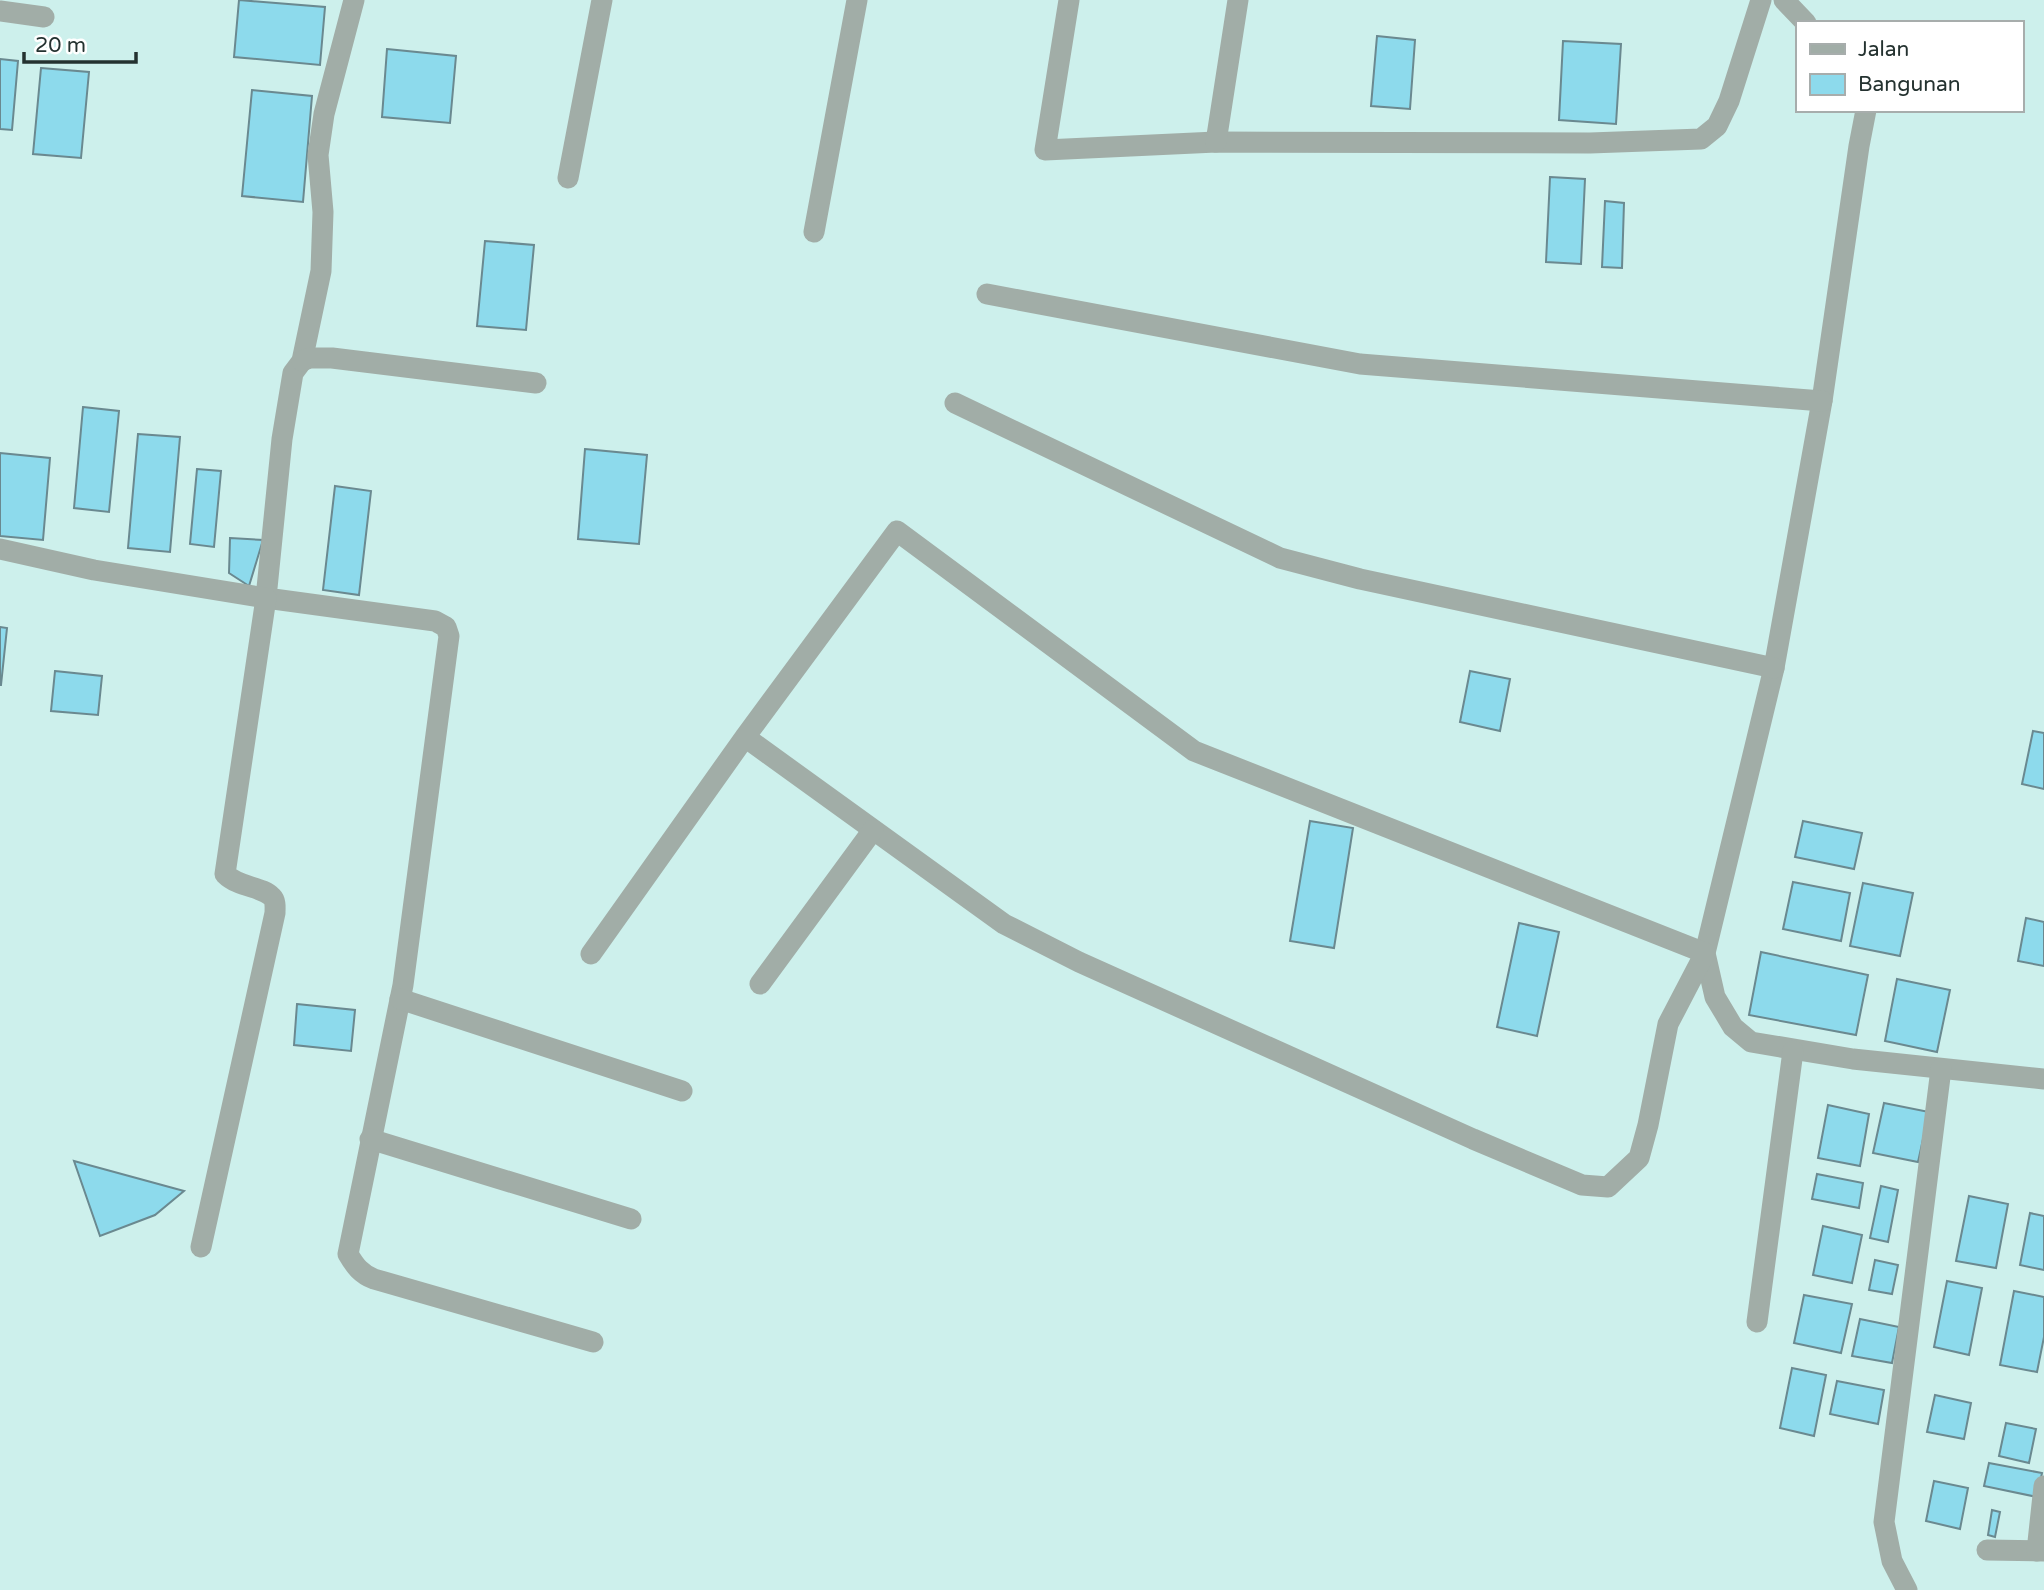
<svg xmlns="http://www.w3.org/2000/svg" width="2044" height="1590" viewBox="0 0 2044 1590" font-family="'Varela Round',sans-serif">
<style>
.building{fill:#8ddaec;stroke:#6a8990;stroke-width:2}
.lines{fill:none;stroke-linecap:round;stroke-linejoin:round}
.street{stroke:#a1ada7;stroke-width:21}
</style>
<rect width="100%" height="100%" fill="#cdf0ec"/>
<g class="building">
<polygon points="239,0 325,7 320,65 234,57"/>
<polygon points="1377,36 1415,40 1410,109 1371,106"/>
<polygon points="1563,41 1621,44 1616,124 1559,120"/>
<polygon points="387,49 456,56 450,123 382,117"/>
<polygon points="0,59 18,61 12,130 0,129"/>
<polygon points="41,68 89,72 81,158 33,154"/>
<polygon points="252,90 312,96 303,202 242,196"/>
<polygon points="1550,177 1585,179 1581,264 1546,262"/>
<polygon points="1605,201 1624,203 1622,268 1602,267"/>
<polygon points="485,241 534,245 526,330 477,326"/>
<polygon points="83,407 119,411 109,512 74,508"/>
<polygon points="138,434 180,437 170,552 128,548"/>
<polygon points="585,449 647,455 639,544 578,539"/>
<polygon points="0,453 50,458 43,540 0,536"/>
<polygon points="197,469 221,471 214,547 190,544"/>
<polygon points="335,486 371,491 359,595 323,590"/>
<polygon points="230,538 263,540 249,586 229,573"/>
<polygon points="0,627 7,628 1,685 0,685"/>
<polygon points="55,671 102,676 98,715 51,711"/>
<polygon points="1470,671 1510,679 1500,731 1460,722"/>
<polygon points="2033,731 2044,733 2044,789 2022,784"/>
<polygon points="1310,821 1353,828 1334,948 1290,941"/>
<polygon points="1803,821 1862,833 1854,869 1795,857"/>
<polygon points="1793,882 1850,893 1841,941 1783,929"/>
<polygon points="1863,883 1913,893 1900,956 1850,946"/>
<polygon points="2026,918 2044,922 2044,966 2018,961"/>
<polygon points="1519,923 1559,932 1537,1036 1497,1027"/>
<polygon points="1761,952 1868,975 1856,1035 1749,1015"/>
<polygon points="1897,979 1950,990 1937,1052 1885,1041"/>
<polygon points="297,1004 355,1010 351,1051 294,1045"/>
<polygon points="1884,1103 1929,1112 1918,1162 1873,1153"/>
<polygon points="1828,1105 1869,1114 1860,1166 1818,1158"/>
<polygon points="74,1161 184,1191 155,1215 100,1236"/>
<polygon points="1817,1174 1863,1183 1859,1208 1812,1199"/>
<polygon points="1881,1186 1898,1190 1888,1242 1870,1238"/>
<polygon points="1969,1196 2008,1204 1996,1268 1956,1261"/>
<polygon points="2030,1213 2044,1216 2044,1270 2020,1265"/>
<polygon points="1823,1226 1862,1235 1852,1283 1813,1275"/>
<polygon points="1875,1260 1898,1265 1892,1294 1869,1290"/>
<polygon points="1947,1281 1982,1288 1969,1355 1934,1347"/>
<polygon points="2014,1291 2044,1297 2044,1337 2037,1372 2000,1365"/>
<polygon points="1804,1295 1852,1304 1841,1353 1794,1343"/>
<polygon points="1860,1319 1899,1327 1892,1363 1852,1356"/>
<polygon points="1792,1368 1826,1375 1814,1436 1780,1428"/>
<polygon points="1837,1381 1884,1390 1878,1424 1830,1414"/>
<polygon points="1935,1395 1971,1403 1964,1439 1927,1432"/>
<polygon points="2006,1423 2036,1429 2029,1463 1999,1456"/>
<polygon points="1989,1463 2042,1473 2037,1497 1984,1486"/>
<polygon points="1934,1481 1968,1488 1960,1529 1926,1521"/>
<polygon points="1992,1510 2000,1512 1995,1537 1988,1535"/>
</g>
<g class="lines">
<g class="street">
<path d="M354,0L324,114L318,155L323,212L321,271L302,361L293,373L282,439L266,598L435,621L446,627L449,636L403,985L348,1254C355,1266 361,1274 374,1279L593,1342"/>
<polyline points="1069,0 1045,150 1216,142 1590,143 1701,139 1717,126 1729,101 1761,0"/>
<polyline points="1784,0 1806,23"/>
<polyline points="0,11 44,17"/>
<polyline points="1866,110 1859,146 1822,401 1774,668 1705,953 1715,997 1733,1027 1751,1042 1853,1059 2044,1079"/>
<polyline points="1216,142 1238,0"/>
<polyline points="568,178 602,0"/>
<polyline points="814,232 857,0"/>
<polyline points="987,294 1360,364 1822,401"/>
<polyline points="302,361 310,358 332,358 536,383"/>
<polyline points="955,403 1280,558 1360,579 1774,668"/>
<path d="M0,549L94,570L266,598L225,874C239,888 262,886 272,897C276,901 275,908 275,913L201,1247"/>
<polyline points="591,954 745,737 897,531 1194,751 1705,953 1668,1024 1648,1125 1639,1158 1608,1187 1582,1185 1473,1139 1079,962 1004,924 745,737"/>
<polyline points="760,984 873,830"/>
<polyline points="400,999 682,1091"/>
<polyline points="370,1139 631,1219"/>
<polyline points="1757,1322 1793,1051"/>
<polyline points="1987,1550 2044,1551"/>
<polyline points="2037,1551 2044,1486"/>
<polyline points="1907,1590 1892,1561 1884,1522 1941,1069"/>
</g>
</g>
<rect x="1796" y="21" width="228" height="91" fill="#ffffff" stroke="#a7adac" stroke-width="2"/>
<rect x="1810" y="44" width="35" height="10" fill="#a1ada7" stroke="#a7adac" stroke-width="2"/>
<text x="1858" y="56" font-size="21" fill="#243230">Jalan</text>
<rect x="1810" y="74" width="35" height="21" fill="#8ddaec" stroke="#a7adac" stroke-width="2"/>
<text x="1858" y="91" font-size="21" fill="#243230">Bangunan</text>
<path d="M24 52v10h112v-10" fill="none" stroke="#243230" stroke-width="3.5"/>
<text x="35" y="52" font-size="21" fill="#243230" stroke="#ffffff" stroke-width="5" paint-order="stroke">20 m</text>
</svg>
